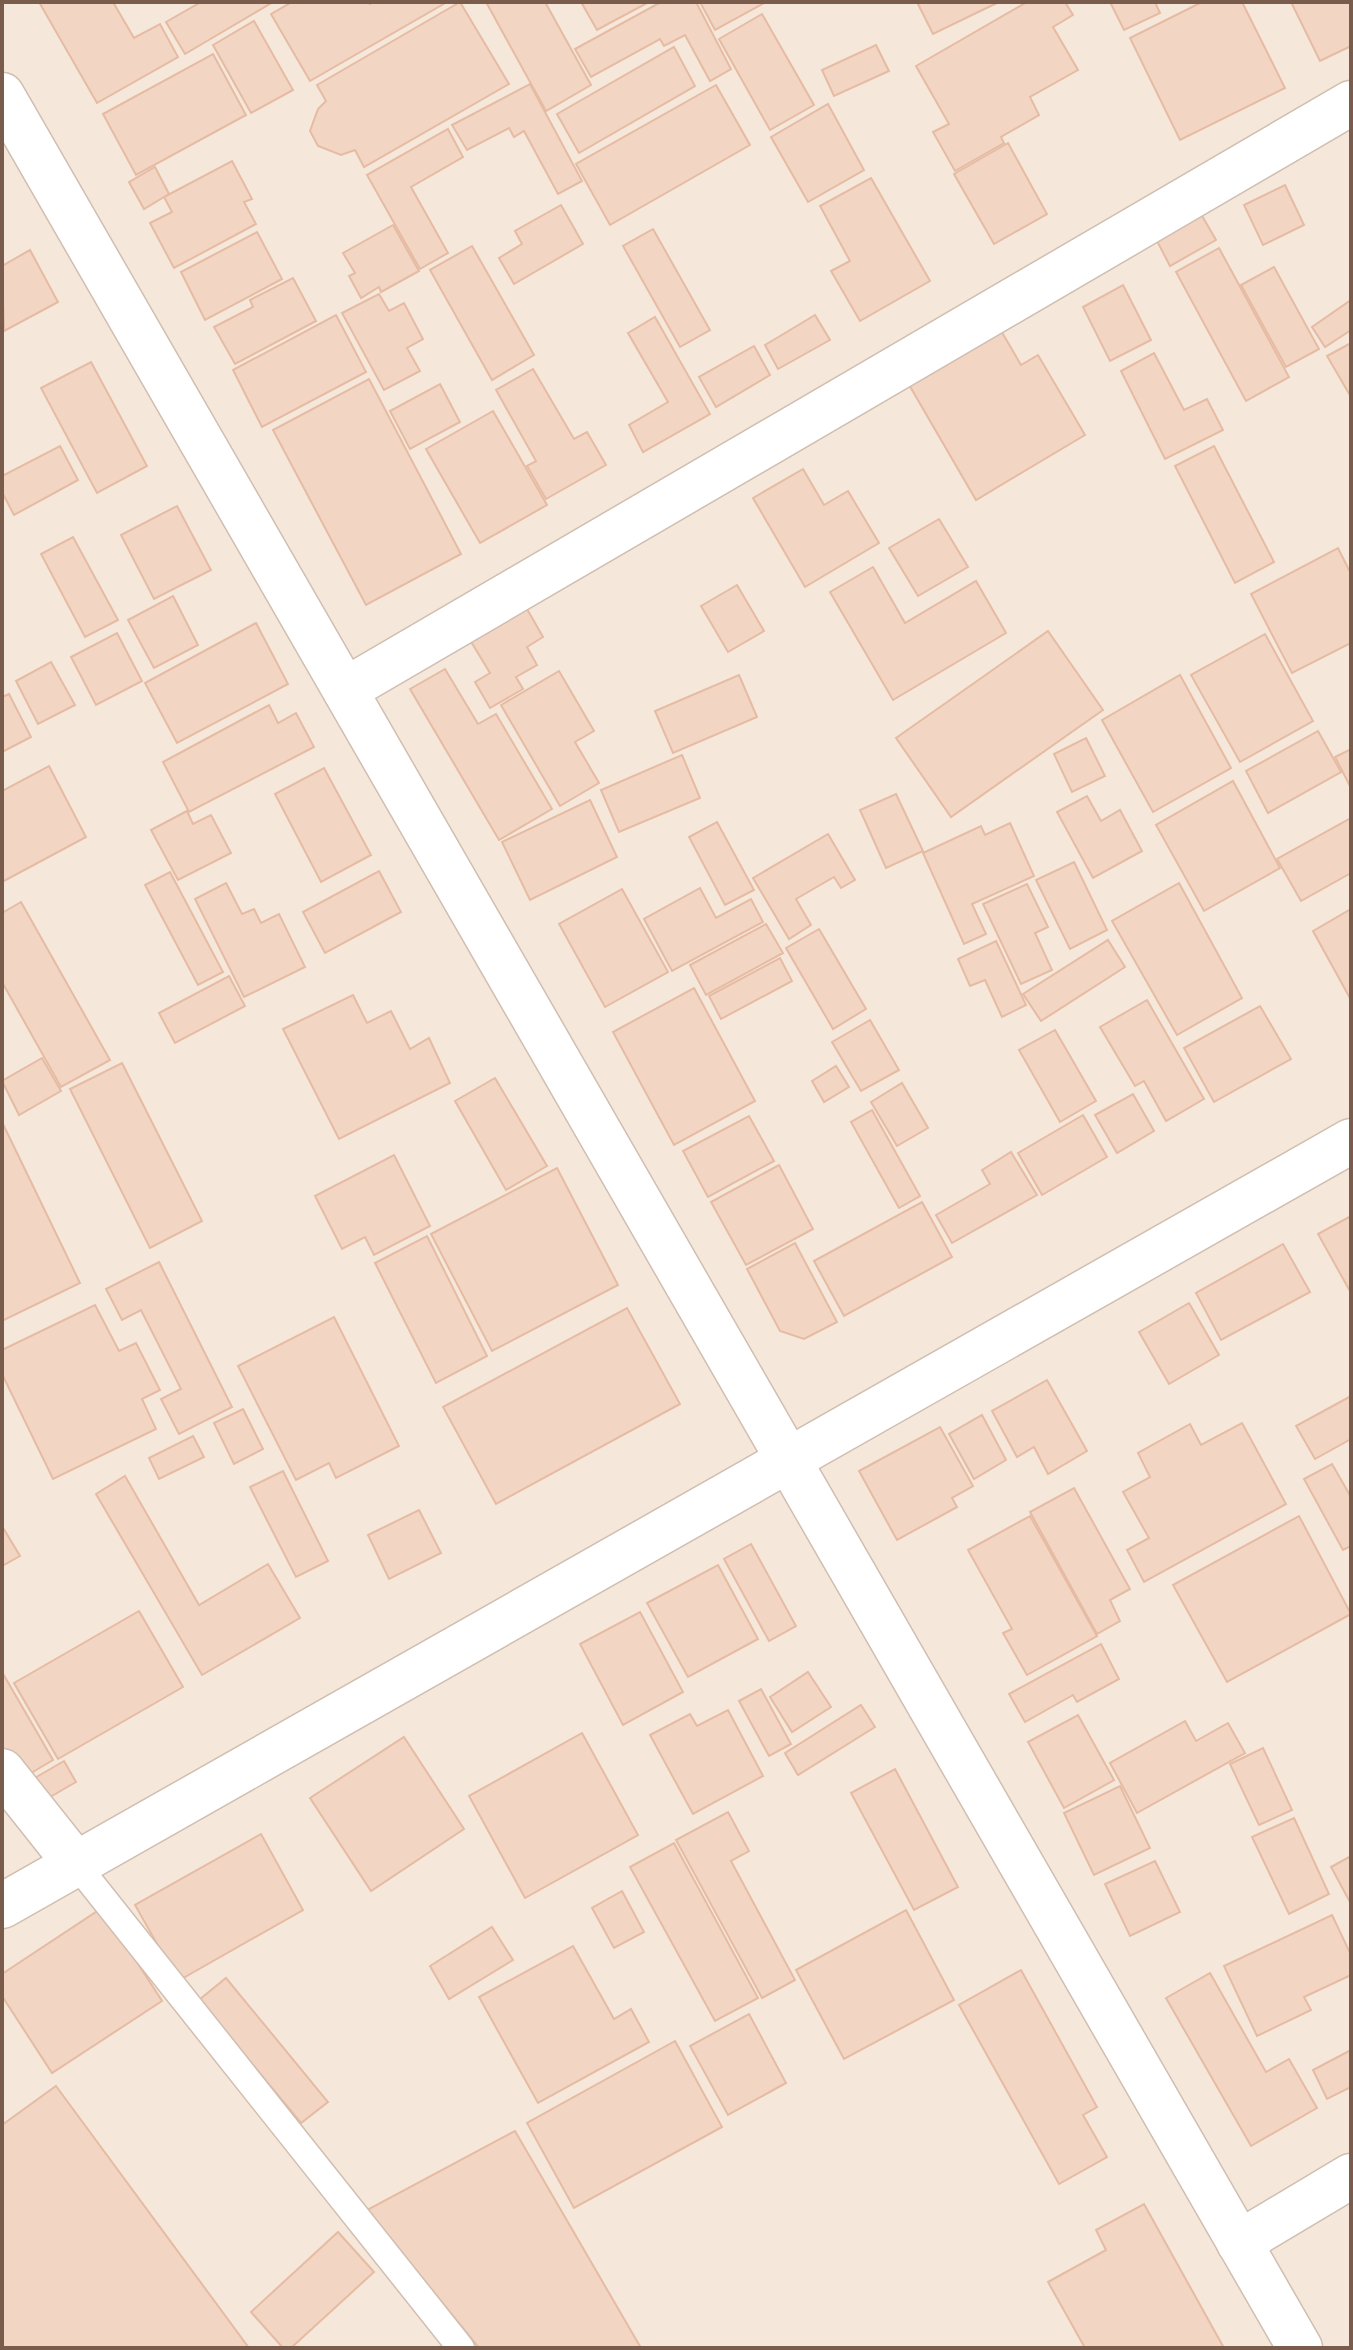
<svg xmlns="http://www.w3.org/2000/svg" width="1353" height="2350" viewBox="0 0 1353 2350" font-family="'Fira Sans Condensed',sans-serif">
<style>
.residential{fill:#f5e8da}
.building{fill:#f3d5c3;stroke:#e6bba3;stroke-width:2}
.lines{fill:none;stroke-linecap:round;stroke-linejoin:round}
.service-casing{stroke:#d1beb0;stroke-width:29}
.minor-casing{stroke:#d1beb0;stroke-width:47}
.tertiary-casing{stroke:#d1beb0;stroke-width:47}
.service{stroke:#fff;stroke-width:26}
.minor{stroke:#fff;stroke-width:44}
.tertiary{stroke:#fff;stroke-width:44}
</style>
<rect width="100%" height="100%" fill="#fdf6ec"/>
<rect class="residential" x="2" y="2" width="1349" height="2346"/>
<g class="building">
<polygon points="39,2 113,2 134,38 160,24 178,57 97,103"/>
<polygon points="201,2 273,2 185,54 166,22"/>
<polygon points="292,2 368,2 370,4 374,2 447,2 310,81 271,14"/>
<polygon points="460,2 509,84 364,167 355,150 341,155 318,146 310,131 318,109 326,101 317,85"/>
<polygon points="486,2 545,2 591,85 546,111"/>
<polygon points="581,2 649,2 597,30"/>
<polygon points="661,2 696,2 731,69 710,81 685,35 664,46 660,39 591,77 575,49"/>
<polygon points="700,2 766,2 715,30"/>
<polygon points="917,2 999,2 933,34"/>
<polygon points="1027,2 1065,2 1073,15 1053,27 1078,70 1030,97 1039,115 1001,137 1004,143 955,171 933,132 949,124 916,66"/>
<polygon points="1110,2 1155,2 1160,13 1124,30"/>
<polygon points="1202,2 1242,2 1285,88 1180,140 1130,38"/>
<polygon points="1291,2 1351,2 1351,46 1320,61"/>
<polygon points="762,14 814,105 770,130 719,39"/>
<polygon points="254,21 293,90 251,113 213,45"/>
<polygon points="876,45 889,71 834,96 822,70"/>
<polygon points="674,47 695,86 579,153 557,114"/>
<polygon points="213,54 246,115 136,175 103,114"/>
<polygon points="530,84 582,181 558,194 524,131 514,137 509,128 467,150 452,125"/>
<polygon points="716,85 750,145 610,225 576,164"/>
<polygon points="828,104 864,170 808,202 771,137"/>
<polygon points="448,129 463,157 411,187 448,253 420,269 367,175"/>
<polygon points="1008,143 1047,214 994,244 954,174"/>
<polygon points="232,161 252,199 244,202 256,224 174,268 150,223 172,212 164,197"/>
<polygon points="155,167 169,194 144,209 129,182"/>
<polygon points="871,178 930,281 860,321 831,271 850,261 820,206"/>
<polygon points="1285,185 1304,225 1263,245 1244,205"/>
<polygon points="561,205 583,244 514,284 499,258 522,244 515,231"/>
<polygon points="1201,214 1216,240 1170,266 1156,239"/>
<polygon points="393,225 419,271 381,292 379,287 361,298 349,276 355,273 343,253"/>
<polygon points="653,229 710,330 680,347 623,246"/>
<polygon points="257,232 282,279 205,320 181,272"/>
<polygon points="472,246 534,355 492,380 430,270"/>
<polygon points="1219,248 1289,377 1246,401 1176,272"/>
<polygon points="30,250 58,302 4,331 2,266"/>
<polygon points="1274,267 1319,349 1286,367 1241,285"/>
<polygon points="293,278 316,321 235,364 214,327 253,307 250,300"/>
<polygon points="1123,285 1151,340 1110,361 1083,307"/>
<polygon points="379,294 389,311 404,303 423,339 407,348 420,371 384,390 342,313"/>
<polygon points="1351,300 1351,330 1325,347 1312,327"/>
<polygon points="336,315 366,372 262,427 233,370"/>
<polygon points="815,315 830,340 778,369 765,345"/>
<polygon points="655,317 710,414 643,452 629,425 668,402 628,333"/>
<polygon points="1000,329 1021,365 1038,355 1085,435 976,500 908,383"/>
<polygon points="1351,343 1351,397 1327,356"/>
<polygon points="754,346 770,375 716,407 699,377"/>
<polygon points="1154,353 1184,410 1207,399 1223,430 1165,459 1121,371"/>
<polygon points="91,362 147,466 97,493 41,388"/>
<polygon points="533,369 574,439 587,432 606,465 546,499 527,466 536,461 496,390"/>
<polygon points="369,379 461,554 366,605 273,430"/>
<polygon points="440,384 460,422 410,449 390,411"/>
<polygon points="493,411 547,505 480,543 426,449"/>
<polygon points="60,446 78,480 14,515 2,492 2,476"/>
<polygon points="1214,446 1274,562 1235,583 1175,466"/>
<polygon points="803,469 824,505 848,491 879,543 805,587 753,498"/>
<polygon points="177,506 211,570 154,599 121,535"/>
<polygon points="939,519 968,567 918,596 889,548"/>
<polygon points="73,537 118,620 85,637 41,554"/>
<polygon points="1338,548 1351,574 1351,643 1292,673 1251,594"/>
<polygon points="873,567 905,623 976,581 1006,633 893,700 830,592"/>
<polygon points="737,585 764,631 728,652 701,606"/>
<polygon points="173,596 198,645 154,668 128,620"/>
<polygon points="523,602 543,637 527,647 537,665 516,677 523,689 490,708 475,682 490,673 467,635"/>
<polygon points="256,623 288,684 177,743 145,683"/>
<polygon points="1048,631 1103,710 951,817 896,738"/>
<polygon points="117,633 142,681 96,705 71,657"/>
<polygon points="1265,634 1313,721 1240,762 1191,675"/>
<polygon points="51,662 75,705 38,724 16,681"/>
<polygon points="445,669 478,724 496,714 552,809 499,840 410,689"/>
<polygon points="559,671 594,731 575,742 599,783 560,806 501,705"/>
<polygon points="739,675 757,717 673,753 655,711"/>
<polygon points="1180,675 1231,768 1153,812 1102,720"/>
<polygon points="9,694 31,737 2,752 2,697"/>
<polygon points="269,705 278,723 296,713 314,747 189,812 163,762"/>
<polygon points="1318,731 1341,772 1268,813 1246,771"/>
<polygon points="1086,738 1105,776 1072,792 1054,754"/>
<polygon points="1351,749 1351,788 1335,757"/>
<polygon points="682,755 700,798 619,832 601,790"/>
<polygon points="49,766 86,837 2,882 2,791"/>
<polygon points="324,768 371,855 321,882 275,794"/>
<polygon points="1233,781 1280,868 1204,911 1156,825"/>
<polygon points="896,794 923,851 886,868 860,810"/>
<polygon points="1087,796 1101,821 1120,810 1142,851 1093,878 1057,812"/>
<polygon points="590,800 617,857 530,900 502,842"/>
<polygon points="187,811 193,824 211,815 231,853 178,880 151,830"/>
<polygon points="1351,818 1351,873 1301,901 1277,859"/>
<polygon points="717,822 754,890 725,905 689,837"/>
<polygon points="1010,823 1034,876 972,904 986,934 964,944 923,853 981,826 985,835"/>
<polygon points="828,834 855,880 841,888 834,877 796,899 811,925 789,939 753,878"/>
<polygon points="1074,862 1107,930 1070,949 1036,880"/>
<polygon points="379,871 401,912 325,953 303,912"/>
<polygon points="170,872 223,972 198,985 145,885"/>
<polygon points="226,883 242,914 254,909 261,923 279,914 305,967 244,997 195,899"/>
<polygon points="1179,883 1242,998 1177,1035 1112,921"/>
<polygon points="1027,884 1048,927 1035,933 1052,970 1021,984 983,904"/>
<polygon points="700,888 716,918 751,899 763,922 672,971 644,919"/>
<polygon points="622,889 668,972 605,1007 559,924"/>
<polygon points="21,902 110,1060 61,1087 2,982 2,913"/>
<polygon points="1351,909 1351,1000 1313,931"/>
<polygon points="766,924 783,953 706,995 690,965"/>
<polygon points="819,929 866,1009 833,1029 786,948"/>
<polygon points="1108,940 1125,967 1041,1021 1023,994"/>
<polygon points="996,941 1026,1005 1002,1017 985,980 970,986 958,959"/>
<polygon points="780,958 792,981 721,1019 709,996"/>
<polygon points="229,976 245,1006 175,1043 159,1013"/>
<polygon points="694,988 755,1101 674,1145 613,1032"/>
<polygon points="353,995 367,1023 391,1011 410,1049 429,1038 450,1083 339,1139 283,1029"/>
<polygon points="1147,1000 1204,1099 1166,1121 1144,1081 1135,1086 1100,1027"/>
<polygon points="1260,1006 1291,1059 1214,1102 1184,1048"/>
<polygon points="870,1020 899,1070 861,1091 832,1042"/>
<polygon points="1055,1030 1096,1101 1060,1122 1019,1050"/>
<polygon points="42,1058 61,1091 19,1115 2,1081"/>
<polygon points="122,1063 202,1221 150,1248 70,1089"/>
<polygon points="836,1066 849,1087 824,1102 812,1081"/>
<polygon points="495,1078 547,1166 506,1190 455,1101"/>
<polygon points="902,1083 928,1128 897,1146 871,1102"/>
<polygon points="1133,1094 1154,1131 1117,1153 1095,1115"/>
<polygon points="872,1110 920,1196 899,1208 851,1122"/>
<polygon points="1083,1115 1107,1157 1042,1195 1018,1153"/>
<polygon points="749,1116 774,1161 708,1197 683,1151"/>
<polygon points="2,1122 80,1283 2,1321"/>
<polygon points="1011,1152 1037,1195 952,1243 936,1215 990,1184 982,1170"/>
<polygon points="394,1155 430,1226 374,1255 365,1237 342,1249 315,1196"/>
<polygon points="779,1165 813,1229 746,1265 711,1202"/>
<polygon points="557,1168 618,1285 492,1351 431,1234"/>
<polygon points="922,1202 952,1257 844,1316 814,1261"/>
<polygon points="1351,1216 1351,1293 1318,1234"/>
<polygon points="427,1236 487,1356 436,1383 375,1263"/>
<polygon points="795,1243 837,1322 804,1339 780,1331 747,1269"/>
<polygon points="1283,1244 1310,1292 1221,1340 1196,1293"/>
<polygon points="159,1262 232,1407 179,1434 161,1399 181,1389 141,1310 122,1320 106,1289"/>
<polygon points="1189,1303 1219,1355 1169,1384 1139,1332"/>
<polygon points="95,1305 119,1351 136,1343 160,1390 142,1399 156,1429 53,1479 2,1374 2,1350"/>
<polygon points="627,1308 680,1404 496,1504 443,1407"/>
<polygon points="334,1317 399,1446 336,1478 329,1463 296,1480 238,1366"/>
<polygon points="1047,1380 1087,1451 1048,1474 1034,1447 1017,1457 992,1411"/>
<polygon points="1351,1396 1351,1439 1315,1459 1296,1426"/>
<polygon points="243,1409 263,1449 234,1464 214,1423"/>
<polygon points="982,1415 1006,1460 974,1479 949,1434"/>
<polygon points="1242,1423 1286,1504 1144,1582 1127,1550 1149,1538 1123,1492 1150,1477 1138,1453 1190,1424 1201,1445"/>
<polygon points="940,1427 973,1486 952,1498 957,1507 897,1540 859,1471"/>
<polygon points="193,1436 204,1457 159,1479 149,1458"/>
<polygon points="1332,1464 1351,1497 1351,1546 1343,1550 1304,1479"/>
<polygon points="283,1471 328,1561 296,1577 250,1487"/>
<polygon points="125,1476 199,1605 268,1564 300,1618 202,1675 96,1494"/>
<polygon points="1074,1488 1130,1589 1110,1600 1120,1621 1097,1634 1030,1512"/>
<polygon points="419,1510 441,1553 389,1579 368,1535"/>
<polygon points="1030,1516 1097,1636 1027,1675 1003,1633 1012,1629 968,1550"/>
<polygon points="1299,1516 1351,1614 1227,1682 1173,1585"/>
<polygon points="2,1526 20,1556 2,1566"/>
<polygon points="751,1544 796,1626 769,1641 724,1559"/>
<polygon points="718,1565 758,1639 688,1677 647,1603"/>
<polygon points="139,1611 183,1687 58,1759 14,1683"/>
<polygon points="640,1612 683,1692 623,1725 580,1644"/>
<polygon points="1101,1644 1119,1679 1077,1702 1073,1695 1025,1722 1009,1694"/>
<polygon points="2,1672 53,1760 21,1779 2,1746"/>
<polygon points="808,1672 831,1707 792,1732 770,1697"/>
<polygon points="761,1689 791,1744 769,1756 739,1701"/>
<polygon points="861,1705 875,1727 798,1775 785,1753"/>
<polygon points="728,1710 763,1776 693,1814 650,1735 690,1714 697,1726"/>
<polygon points="1078,1715 1114,1780 1064,1808 1028,1742"/>
<polygon points="1185,1721 1196,1741 1228,1723 1245,1753 1137,1813 1110,1763"/>
<polygon points="582,1733 638,1835 525,1898 469,1796"/>
<polygon points="404,1737 464,1829 371,1891 310,1798"/>
<polygon points="1263,1748 1292,1810 1259,1825 1230,1764"/>
<polygon points="64,1761 76,1782 45,1800 33,1779"/>
<polygon points="895,1769 958,1887 914,1910 851,1793"/>
<polygon points="1120,1786 1150,1848 1094,1875 1064,1813"/>
<polygon points="728,1812 749,1851 731,1861 795,1980 762,1998 676,1840"/>
<polygon points="1294,1818 1329,1894 1289,1914 1252,1837"/>
<polygon points="261,1834 303,1910 178,1981 135,1905"/>
<polygon points="674,1843 758,1998 715,2021 630,1867"/>
<polygon points="1351,1856 1351,1904 1331,1867"/>
<polygon points="1155,1861 1180,1912 1130,1936 1105,1884"/>
<polygon points="622,1891 644,1932 614,1948 592,1908"/>
<polygon points="102,1908 162,2001 52,2073 2,1996 2,1974"/>
<polygon points="906,1910 954,2000 844,2059 796,1970"/>
<polygon points="1332,1915 1351,1955 1351,1975 1304,1997 1311,2010 1257,2036 1224,1966"/>
<polygon points="492,1927 513,1960 449,1999 430,1966"/>
<polygon points="573,1946 614,2019 631,2009 649,2042 538,2103 479,1997"/>
<polygon points="1021,1970 1097,2107 1083,2115 1107,2157 1059,2184 959,2005"/>
<polygon points="1210,1973 1266,2072 1289,2059 1317,2108 1251,2146 1166,1998"/>
<polygon points="226,1978 328,2102 301,2123 199,2000"/>
<polygon points="749,2014 786,2083 728,2115 690,2046"/>
<polygon points="675,2041 722,2127 574,2208 527,2123"/>
<polygon points="1351,2050 1351,2087 1327,2099 1313,2070"/>
<polygon points="56,2086 249,2348 2,2348 2,2125"/>
<polygon points="515,2131 641,2348 479,2348 367,2210"/>
<polygon points="1144,2204 1224,2348 1085,2348 1048,2282 1106,2250 1096,2230"/>
<polygon points="338,2232 374,2272 291,2348 283,2348 251,2312"/>
</g>
<g class="lines">
<defs>
<polyline id="service" points="76,1864 461,2348"/>
<g id="minor">
<polyline points="2,95 1300,2348"/>
<polyline points="345,690 1351,103"/>
<polyline points="2,1771 76,1864"/>
<polyline points="1239,2243 1351,2176"/>
</g>
<polyline id="tertiary" points="2,1906 1351,1141"/>
</defs>
<use href="#service" class="service-casing"/>
<use href="#minor" class="minor-casing"/>
<use href="#tertiary" class="tertiary-casing"/>
<use href="#service" class="service"/>
<use href="#minor" class="minor"/>
<use href="#tertiary" class="tertiary"/>
</g>
<rect width="1353" height="2350" fill="none" stroke="#7a5c4d" stroke-width="8"/>
</svg>
